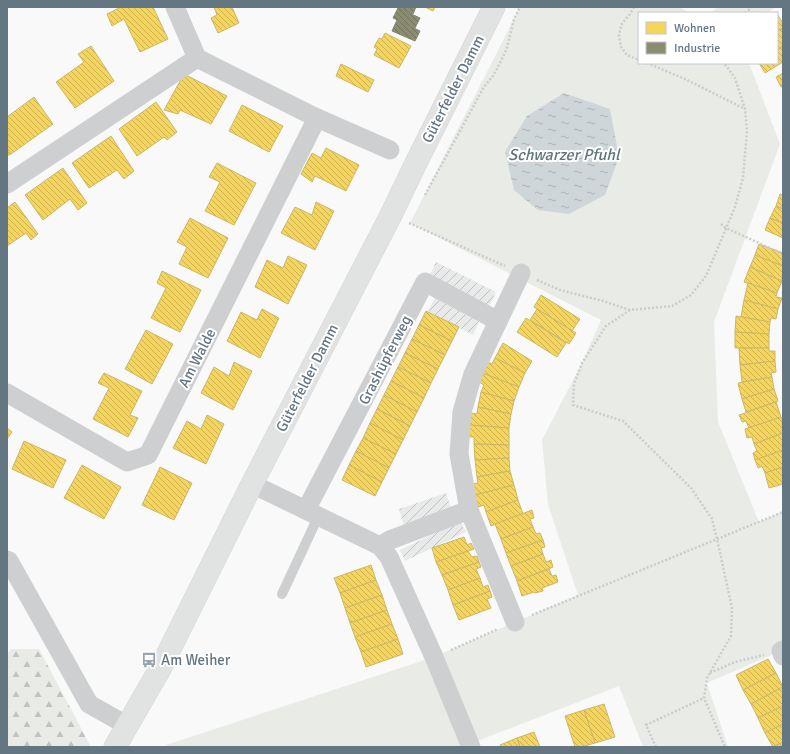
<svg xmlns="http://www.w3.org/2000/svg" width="790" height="754" viewBox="0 0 790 754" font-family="Signika,sans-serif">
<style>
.industrial{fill:url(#industrial-furrows)}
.forest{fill:url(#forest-firs)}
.park{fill:#e8ebe6}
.water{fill:url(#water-ripples)}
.homes{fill:url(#homes-back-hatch);stroke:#cab868}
.industry{fill:url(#industry-back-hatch);stroke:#808574}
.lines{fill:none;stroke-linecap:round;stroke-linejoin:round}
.secondary-casing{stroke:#d5d6d7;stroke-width:23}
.path{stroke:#cbcccd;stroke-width:2.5;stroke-dasharray:2 2;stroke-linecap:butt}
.lane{stroke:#cecfd0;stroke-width:10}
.street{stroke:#cecfd0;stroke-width:19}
.secondary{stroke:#e1e2e2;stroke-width:22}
.labels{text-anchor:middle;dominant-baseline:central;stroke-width:4;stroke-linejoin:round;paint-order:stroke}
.street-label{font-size:15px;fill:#657683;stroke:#fff}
.poi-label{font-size:15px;fill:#657683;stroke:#fff;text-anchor:start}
.water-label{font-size:16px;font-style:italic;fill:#60757c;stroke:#fff}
</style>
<defs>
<pattern id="industrial-furrows" width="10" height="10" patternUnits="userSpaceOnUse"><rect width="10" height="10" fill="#e8e9e9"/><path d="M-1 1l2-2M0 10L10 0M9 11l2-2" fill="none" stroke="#c0c1c2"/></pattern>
<pattern id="forest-firs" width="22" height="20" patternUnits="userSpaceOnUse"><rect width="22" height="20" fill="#e8ebe6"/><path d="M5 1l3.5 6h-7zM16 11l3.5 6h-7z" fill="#c0c3c0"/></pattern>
<pattern id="water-ripples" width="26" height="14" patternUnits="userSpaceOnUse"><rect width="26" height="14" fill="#ced6d9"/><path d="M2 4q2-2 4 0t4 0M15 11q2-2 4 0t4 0" fill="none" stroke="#abb2b5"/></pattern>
<pattern id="homes-back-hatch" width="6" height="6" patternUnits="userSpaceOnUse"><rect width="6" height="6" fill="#f6d55c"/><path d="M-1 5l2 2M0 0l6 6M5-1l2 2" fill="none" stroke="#cbb151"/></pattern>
<pattern id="industry-back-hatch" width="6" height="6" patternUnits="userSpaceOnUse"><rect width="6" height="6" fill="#8c8c6e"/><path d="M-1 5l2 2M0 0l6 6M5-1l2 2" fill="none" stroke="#70725c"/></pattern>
</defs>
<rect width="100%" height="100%" fill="#f9f9f9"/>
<g class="industrial">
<polygon points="436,262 496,292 489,307 429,277"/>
<polygon points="435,298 479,322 473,335 428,311"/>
<polygon points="446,493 451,509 404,526 399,509"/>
<polygon points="460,521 466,532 405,561 400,550"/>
</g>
<polygon class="forest" points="11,649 39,649 90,745 90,747 7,747 7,655"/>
<g class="park">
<polygon points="520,7 681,7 687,13 639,13 639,63 749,63 780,144 714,322 718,422 759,522 783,512 783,650 707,683 728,747 643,747 619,686 462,747 166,747 166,745 434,657 578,595 548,504 542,440 582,363 601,320 410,223"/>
<polygon points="718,7 776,7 767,13 710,13"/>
</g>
<polygon class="water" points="564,93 610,109 619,157 605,195 569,214 538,210 514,190 505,152 527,116"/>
<g class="homes">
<polygon points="121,7 153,7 168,39 140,52 124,19 112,26 107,14"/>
<polygon points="214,7 232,7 239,23 218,33 211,18 217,15"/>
<polygon points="425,7 435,7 433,11"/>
<polygon points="777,14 783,23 783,28 777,31"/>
<polygon points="781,29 783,31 783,46 777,50 777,31"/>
<polygon points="385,33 411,46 399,68 374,55 377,49 374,47 379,38 382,39"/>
<polygon points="91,46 114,81 75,108 56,82 84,62 78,54"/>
<polygon points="783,46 783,62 765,73 759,63 777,63 777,50"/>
<polygon points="341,64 374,80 368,92 336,76"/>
<polygon points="783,73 783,87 781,87 776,77"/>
<polygon points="184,74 227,96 211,124 180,110 178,114 164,110"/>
<polygon points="34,97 53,124 11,154 7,148 7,117"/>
<polygon points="156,102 177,132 167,140 164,137 137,156 119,129"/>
<polygon points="242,105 283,126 269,152 229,131"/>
<polygon points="111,136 134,171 124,179 117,170 89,188 72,163"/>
<polygon points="7,148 11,154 7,156"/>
<polygon points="326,148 359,165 346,191 315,176 312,182 301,174 312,153 321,158"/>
<polygon points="217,163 256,183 234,225 205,211 220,182 209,177"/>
<polygon points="63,168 87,203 78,210 70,199 43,220 25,195"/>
<polygon points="780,194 783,195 783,209 776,206"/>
<polygon points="15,202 38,234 31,240 26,233 7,246 7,208"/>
<polygon points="316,202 334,211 315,250 281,233 295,207 312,215"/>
<polygon points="776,206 783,209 783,223 770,218"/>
<polygon points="190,218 228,238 208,278 179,264 187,247 177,242"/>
<polygon points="770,218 783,223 783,238 765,230"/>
<polygon points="759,244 783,253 783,266 755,255"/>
<polygon points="755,255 783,266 782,281 750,267"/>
<polygon points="288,256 307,265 288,304 255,287 267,260 283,268"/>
<polygon points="750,267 782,281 777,293 744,282"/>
<polygon points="162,271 201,290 180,332 151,318 166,288 157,283"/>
<polygon points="748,283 777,293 776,297 782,298 778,309 744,300"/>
<polygon points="541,295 580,319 572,331 534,307"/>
<polygon points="744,300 778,309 776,319 771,318 770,322 741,317"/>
<polygon points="262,309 279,318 260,358 227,341 241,312 257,320"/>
<polygon points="537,309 576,333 569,344 530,320"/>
<polygon points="426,311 459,327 452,341 419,325"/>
<polygon points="736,316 770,322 769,334 735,332"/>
<polygon points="526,318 566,343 557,357 517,332"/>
<polygon points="419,325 452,341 445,355 412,339"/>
<polygon points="146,330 173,344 152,384 125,369"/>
<polygon points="735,332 769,334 769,348 735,348"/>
<polygon points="412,339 445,355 438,369 405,353"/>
<polygon points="503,343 532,361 525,373 495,358"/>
<polygon points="739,348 769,348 769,351 775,351 775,361 740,365"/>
<polygon points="405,353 438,369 431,383 398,367"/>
<polygon points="495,358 525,373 519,387 482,373 487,362 492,364"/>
<polygon points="775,361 776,372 771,373 772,377 742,382 740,365"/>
<polygon points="234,362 252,371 233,410 201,393 214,367 229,376"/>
<polygon points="398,367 431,383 424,398 391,381"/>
<polygon points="104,373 142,391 130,415 138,418 128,437 93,419 109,388 98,383"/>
<polygon points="482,373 519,387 514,401 481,392 484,385 479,382"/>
<polygon points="772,377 774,389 742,399 738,383"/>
<polygon points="391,381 424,398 417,412 384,395"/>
<polygon points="774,389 778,401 746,412 742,399"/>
<polygon points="481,392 514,401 511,414 478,407"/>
<polygon points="384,395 417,412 410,426 377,409"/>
<polygon points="776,402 781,417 749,428 746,421 742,422 739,415"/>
<polygon points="478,407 511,414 509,428 469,425 471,413 477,414"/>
<polygon points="377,409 410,426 403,440 370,423"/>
<polygon points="207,415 224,424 206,464 173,448 187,421 201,429"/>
<polygon points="781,417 783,422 783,433 754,444 752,437 747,438 745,429"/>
<polygon points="370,423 403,440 396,454 363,438"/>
<polygon points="469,425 509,428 509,445 474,444 474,437 469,437"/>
<polygon points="7,428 12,432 7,439"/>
<polygon points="783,433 783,450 755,460 753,453 757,451 754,444"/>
<polygon points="363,438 396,454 389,468 356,451"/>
<polygon points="24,441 66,460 53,488 12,469"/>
<polygon points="474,444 509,445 509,458 475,460"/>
<polygon points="783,450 783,467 765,473 762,466 758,468 755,460"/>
<polygon points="356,451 389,468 382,482 349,465"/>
<polygon points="509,458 510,471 477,477 475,460"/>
<polygon points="82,465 121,487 104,519 64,498"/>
<polygon points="349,465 382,482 375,496 342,480"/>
<polygon points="160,467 192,483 174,520 142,505"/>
<polygon points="783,467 783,484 769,488 765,473"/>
<polygon points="510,471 514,485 475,495 473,484 478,483 477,477"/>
<polygon points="514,485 518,500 486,512 484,505 478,507 475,495"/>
<polygon points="518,500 523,514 491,526 486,512"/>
<polygon points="532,510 534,518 530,519 533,527 501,539 495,524"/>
<polygon points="533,527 536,534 540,533 543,540 506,553 501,539"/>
<polygon points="464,537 467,545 471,543 474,549 436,562 432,548"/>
<polygon points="543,540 545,547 541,548 543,554 511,566 506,553"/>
<polygon points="468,551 472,557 477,556 479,562 442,575 436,562"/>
<polygon points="543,554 546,562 551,560 553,567 517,581 511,566"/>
<polygon points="479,562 481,567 476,569 480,578 448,590 442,575"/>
<polygon points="371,565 376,580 340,593 334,578"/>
<polygon points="549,569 552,576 556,575 558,582 542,588 543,591 535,593 534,592 522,596 517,581"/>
<polygon points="480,578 483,587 488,585 490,591 453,605 448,590"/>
<polygon points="376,580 382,595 345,608 340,593"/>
<polygon points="490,591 492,597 487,599 491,608 459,620 453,605"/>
<polygon points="382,595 387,610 350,623 345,608"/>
<polygon points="387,610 392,624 355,637 350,623"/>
<polygon points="392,624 398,639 361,652 355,637"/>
<polygon points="398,639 403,654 366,667 361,652"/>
<polygon points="768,659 776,673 743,690 736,675"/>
<polygon points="776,673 783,687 751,704 743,690"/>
<polygon points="783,687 783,706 758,718 751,704"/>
<polygon points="604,704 615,737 595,743 584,710"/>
<polygon points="783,706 783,724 765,733 758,718"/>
<polygon points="584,710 595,743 581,747 575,747 565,716"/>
<polygon points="783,724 783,742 773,747 765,733"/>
<polygon points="534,732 540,747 520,747 517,738"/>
<polygon points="517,738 520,747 501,747 500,745"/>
<polygon points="783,742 783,747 773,747"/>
</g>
<g class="industry">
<polygon points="396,7 416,7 413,14"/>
<polygon points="398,8 420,18 415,28 393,18"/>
<polygon points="397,20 420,31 415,41 392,31"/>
</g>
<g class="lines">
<defs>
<polyline id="secondary" points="115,747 161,667 252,484 391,215 415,165 494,7"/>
</defs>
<use href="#secondary" class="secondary-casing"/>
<g class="path">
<polyline points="634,7 630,14 621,25 619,36 621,47 627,55 639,60"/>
<polyline points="745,13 752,7"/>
<polyline points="647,63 685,79 745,109"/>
<polyline points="425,195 484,87 493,76 501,61 507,48 514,19 520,7"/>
<polyline points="409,223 505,266"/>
<polyline points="721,224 726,228 783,254"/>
<polyline points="537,280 560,290 603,301 630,310 672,306 691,295 706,276 735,207 743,178 747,131 745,109 735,78 724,63"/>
<polyline points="630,310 606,326 582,363 574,384 573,405 623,421 691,488 712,519 717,539 732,608 731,636 707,678 704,698 725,747"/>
<polyline points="532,615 783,512"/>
<polyline points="451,650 498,629"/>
<polyline points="710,673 735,662 764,655"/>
<polyline points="656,747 646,725 704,698"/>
</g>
<polyline class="lane" points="282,594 318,517"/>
<g class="street">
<polyline points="317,118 390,150"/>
<polyline points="7,184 197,58"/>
<polyline points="7,393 127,462 148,455 317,118 197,58 175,7"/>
<polyline points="252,484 380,546 389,557 434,657 471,747"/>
<polyline points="306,510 425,282 498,321"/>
<polyline points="380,546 390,540 469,510"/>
<polyline points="7,560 9,561 89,704 128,726"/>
<polyline points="515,622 469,510 459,454 462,412 473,374 521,273"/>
<polyline points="783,650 781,651 783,656"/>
</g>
<use href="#secondary" class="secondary"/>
</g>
<defs>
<symbol id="bus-bare" viewBox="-9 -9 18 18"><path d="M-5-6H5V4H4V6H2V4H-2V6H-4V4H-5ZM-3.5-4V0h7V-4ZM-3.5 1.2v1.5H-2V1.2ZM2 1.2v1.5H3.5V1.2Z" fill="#99a4ac" stroke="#fff" stroke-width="2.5" paint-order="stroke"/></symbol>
</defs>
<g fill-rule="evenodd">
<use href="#bus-bare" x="138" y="649" width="22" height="22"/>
</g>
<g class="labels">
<g class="street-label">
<text transform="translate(453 89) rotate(-63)">Güterfelder Damm</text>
<text transform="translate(197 358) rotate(-63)">Am Walde</text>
<text transform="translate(385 360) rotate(-63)">Grashüpferweg</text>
<text transform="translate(307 378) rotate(-63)">Güterfelder Damm</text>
</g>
<g class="poi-label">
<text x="161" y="660">Am Weiher</text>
</g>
<g class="water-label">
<text x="564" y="155">Schwarzer Pfuhl</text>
</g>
</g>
<rect width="790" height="754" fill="none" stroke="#657683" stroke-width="16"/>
<rect x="638" y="12" width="140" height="52" fill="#ffffff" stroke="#c1c8cd"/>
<rect x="646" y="22" width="20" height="12" fill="#f6d55c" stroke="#c1c8cd"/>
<text x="674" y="32" font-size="12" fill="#657683">Wohnen</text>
<rect x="646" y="42" width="20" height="12" fill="#8c8c6e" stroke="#c1c8cd"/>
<text x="674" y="52" font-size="12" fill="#657683">Industrie</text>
</svg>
